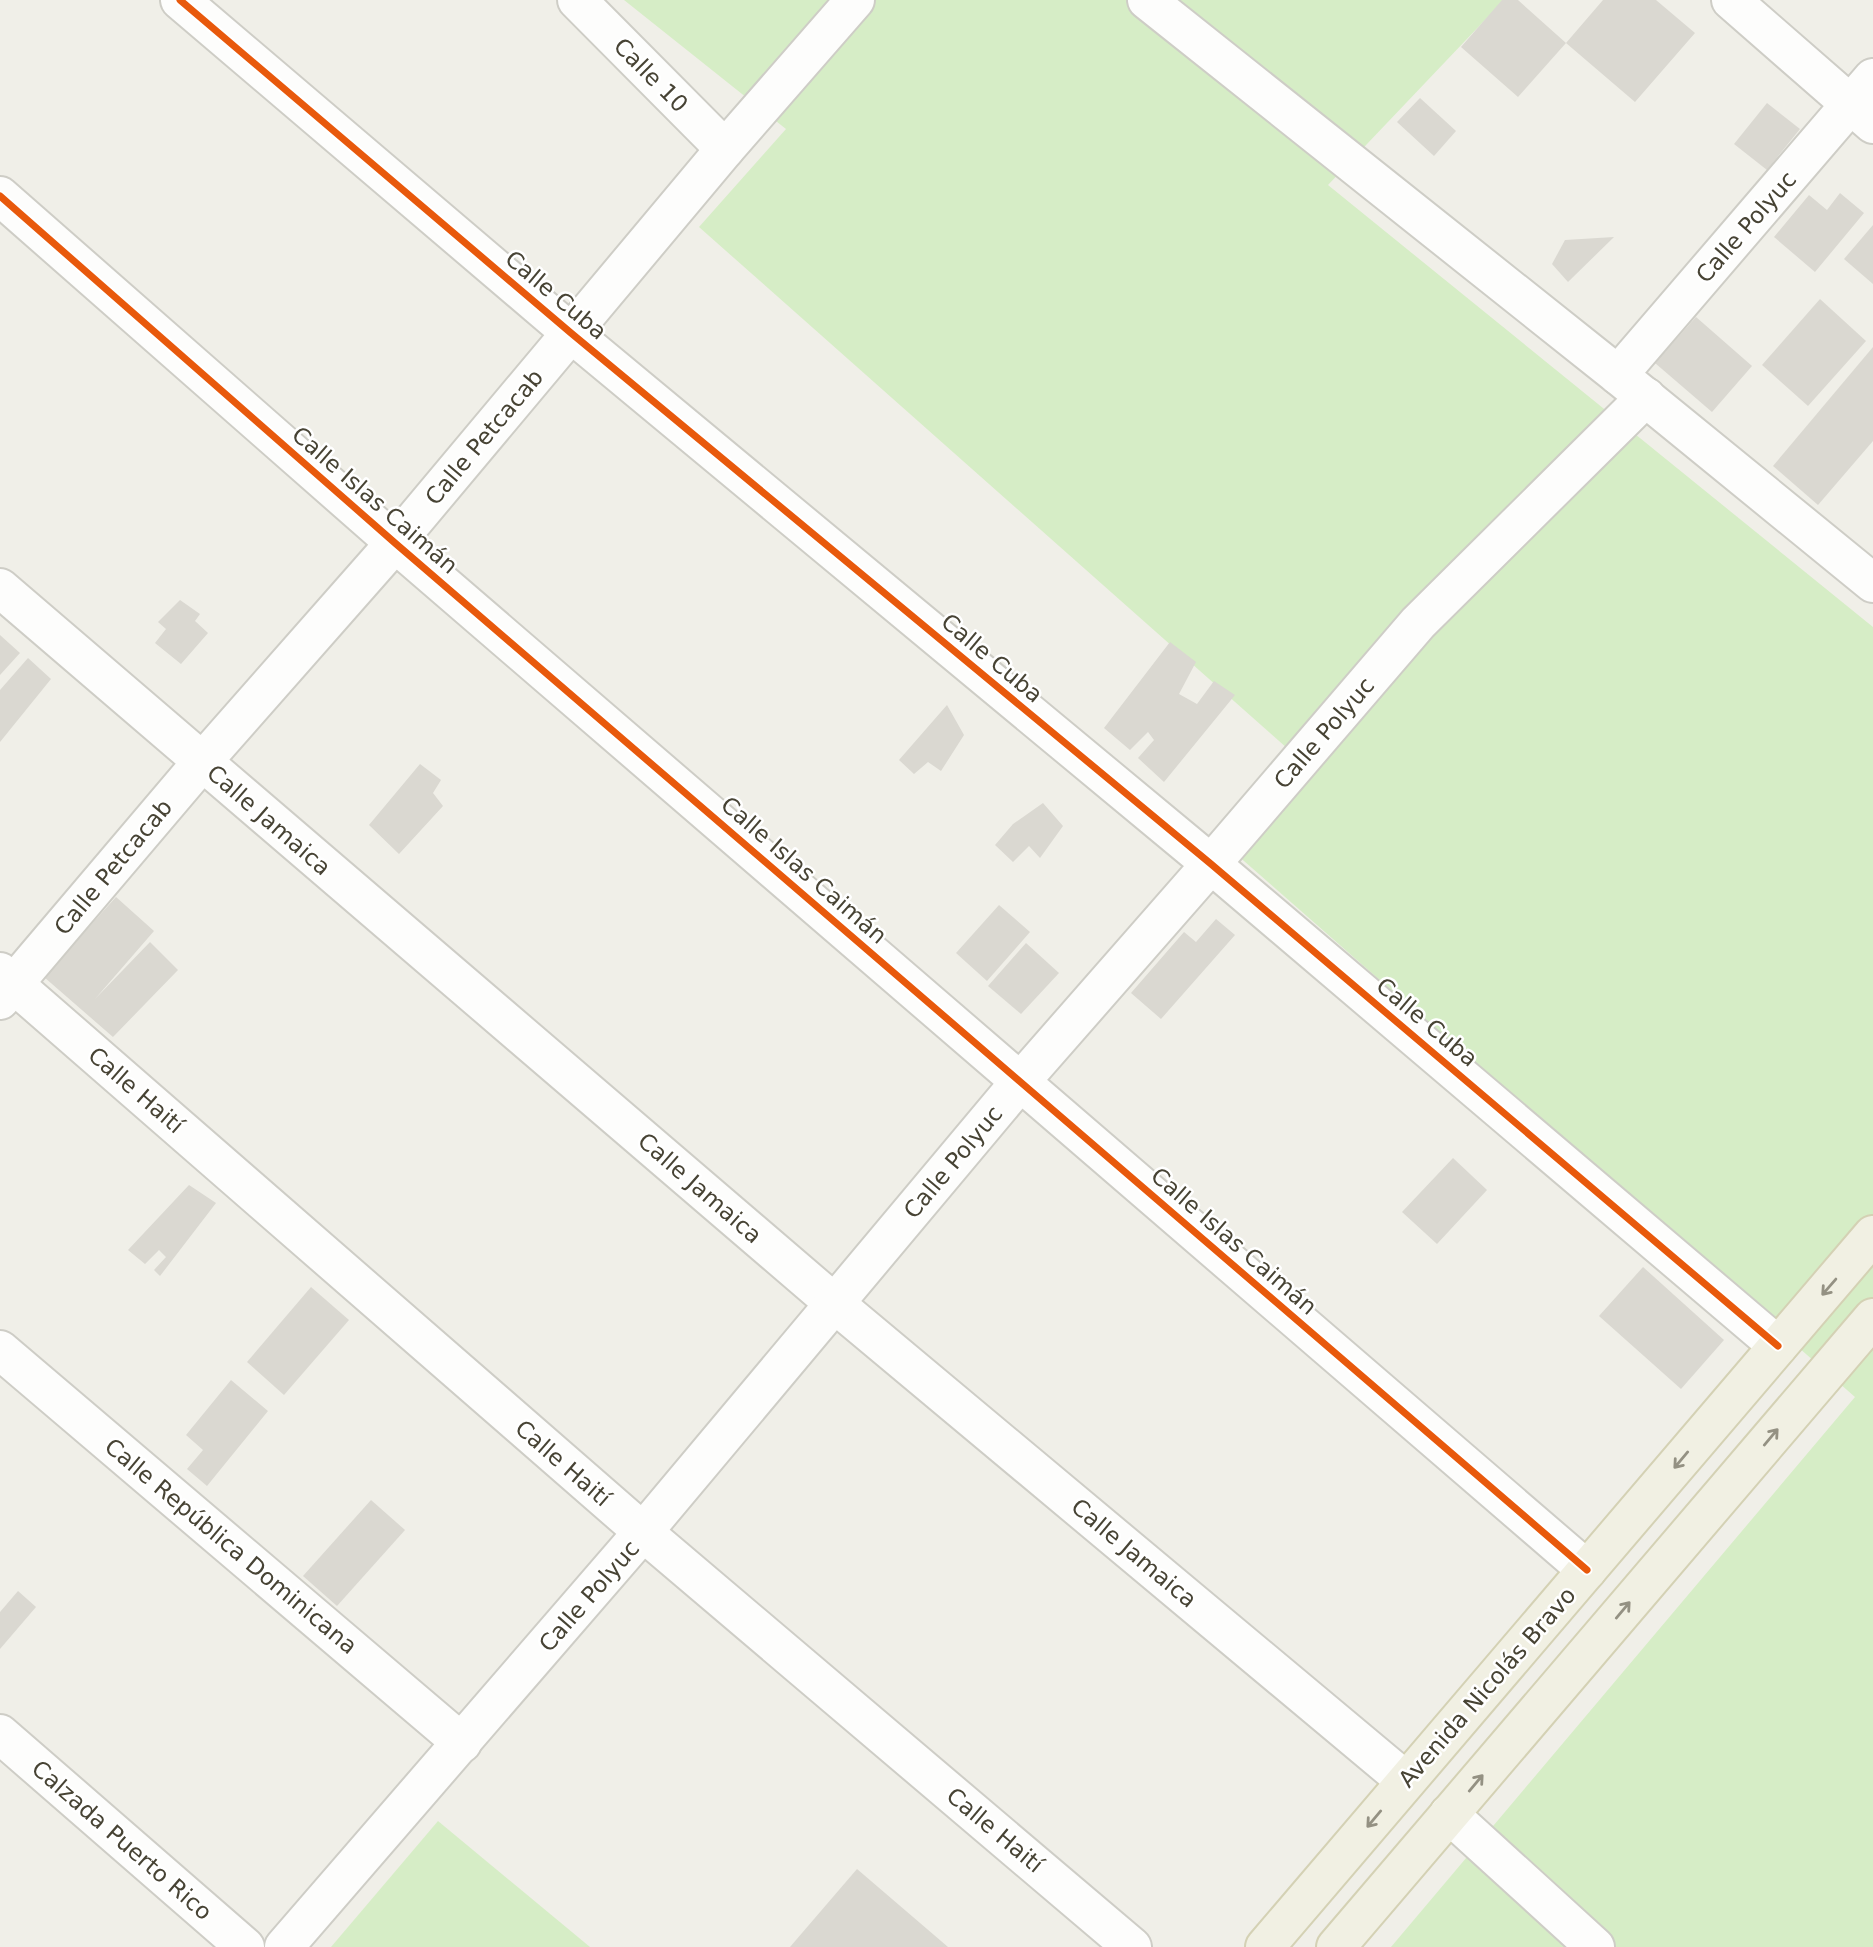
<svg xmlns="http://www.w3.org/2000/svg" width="1873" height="1947" viewBox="0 0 1873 1947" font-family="'DejaVu Sans',sans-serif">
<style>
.green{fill:#d6edc6}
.building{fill:#dad8d1}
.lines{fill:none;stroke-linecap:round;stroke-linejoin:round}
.minor-casing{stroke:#cecdc6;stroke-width:42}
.major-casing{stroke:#d4d1b4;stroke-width:42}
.minor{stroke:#fdfdfc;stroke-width:38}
.major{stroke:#f1f0e3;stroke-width:38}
.cycleway-casing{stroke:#fff;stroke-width:11}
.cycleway{stroke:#e8590c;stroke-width:7}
.oneway{stroke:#949183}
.labels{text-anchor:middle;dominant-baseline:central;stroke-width:5;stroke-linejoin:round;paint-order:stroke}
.street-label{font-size:23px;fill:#474334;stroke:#fff}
</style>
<rect width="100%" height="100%" fill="#f0efe8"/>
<g class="green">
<polygon points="624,0 1504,0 1328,185 1873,627 1873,1947 1391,1947 1855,1397 1228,847 1296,756 699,227 786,129"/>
<polygon points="438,1821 590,1947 331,1947"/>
</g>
<g class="building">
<polygon points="1502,0 1518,0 1566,43 1603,0 1656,0 1695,33 1635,102 1566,43 1518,97 1461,47"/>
<polygon points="1420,98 1456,131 1434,156 1397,122"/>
<polygon points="1767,103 1800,129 1767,170 1734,144"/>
<polygon points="1840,193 1864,213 1815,272 1774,237 1809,195 1827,210"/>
<polygon points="1873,225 1873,284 1844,259"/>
<polygon points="1614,237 1568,282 1552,264 1565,240"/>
<polygon points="1820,299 1866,341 1808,406 1762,365"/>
<polygon points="1696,317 1752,366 1712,412 1655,363"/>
<polygon points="1873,347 1873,441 1818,505 1773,466"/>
<polygon points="180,600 200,614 195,621 208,633 181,664 155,643 166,629 158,622"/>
<polygon points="0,635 20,653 0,675"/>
<polygon points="1170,642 1196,662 1179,694 1197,704 1214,681 1235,695 1164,782 1138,758 1154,740 1148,732 1130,750 1104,728"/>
<polygon points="28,658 51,679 0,742 0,690"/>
<polygon points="947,705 964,735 941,771 928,762 914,774 899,760"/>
<polygon points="420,764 441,780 433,793 443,806 399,854 369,825"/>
<polygon points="1043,803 1063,826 1040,858 1029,846 1013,862 995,845 1013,824"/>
<polygon points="116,897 154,931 95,999 150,942 178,970 113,1037 44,977"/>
<polygon points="999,905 1030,932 987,981 956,953"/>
<polygon points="1216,919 1235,935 1161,1019 1131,993 1184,932 1196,942"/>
<polygon points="1026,943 1059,973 1021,1014 988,986"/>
<polygon points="1453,1158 1487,1190 1437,1244 1402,1212"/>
<polygon points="189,1185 216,1203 160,1276 154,1270 166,1257 159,1250 145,1264 128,1250"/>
<polygon points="1643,1267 1724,1340 1681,1389 1599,1316"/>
<polygon points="311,1287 349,1320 284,1395 247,1362"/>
<polygon points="231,1380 268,1411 207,1486 187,1469 203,1450 186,1435"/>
<polygon points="371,1500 405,1530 337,1606 303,1576"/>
<polygon points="18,1591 36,1607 0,1649 0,1612"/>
<polygon points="857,1869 948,1947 790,1947"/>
</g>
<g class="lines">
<defs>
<g id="minor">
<polyline points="180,0 571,333 1211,864 1778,1346"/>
<polyline points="577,0 725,149"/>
<polyline points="1147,0 1618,375 1873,583"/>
<polyline points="1731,0 1873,124"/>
<polyline points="0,196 395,543 1587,1570"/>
<polyline points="1618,375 1873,78"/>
<polyline points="0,588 834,1303 1406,1781"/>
<polyline points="0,972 643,1532 1132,1947"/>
<polyline points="0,1000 202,762 395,543 725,149 855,0"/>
<polyline points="0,1350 462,1743"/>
<polyline points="0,1734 245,1947"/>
<polyline points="1449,1814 1595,1947"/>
<polyline points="284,1947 643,1532 1020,1082 1211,864 1418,623 1646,397"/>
</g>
<g id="major">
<polyline points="1265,1947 1873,1235"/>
<polyline points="1336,1947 1873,1318"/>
</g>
</defs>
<use href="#minor" class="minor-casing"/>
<use href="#major" class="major-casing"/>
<use href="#minor" class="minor"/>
<use href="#major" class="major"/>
<defs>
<g id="cycleway">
<polyline points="180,0 571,333 1211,864 1778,1346"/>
<polyline points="0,196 395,543 1587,1570"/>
</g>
</defs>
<use href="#cycleway" class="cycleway-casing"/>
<use href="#cycleway" class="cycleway"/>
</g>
<defs><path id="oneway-shaft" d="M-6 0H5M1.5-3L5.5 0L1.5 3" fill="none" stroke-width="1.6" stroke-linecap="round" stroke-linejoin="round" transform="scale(1.75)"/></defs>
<g class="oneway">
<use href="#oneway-shaft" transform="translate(1829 1287) rotate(131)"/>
<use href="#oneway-shaft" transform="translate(1771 1437) rotate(-50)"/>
<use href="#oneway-shaft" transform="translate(1681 1460) rotate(130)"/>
<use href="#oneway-shaft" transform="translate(1623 1610) rotate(-50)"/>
<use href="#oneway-shaft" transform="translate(1476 1783) rotate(-50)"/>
<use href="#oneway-shaft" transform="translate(1374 1819) rotate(130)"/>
</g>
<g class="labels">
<g class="street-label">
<text transform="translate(651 75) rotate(45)">Calle 10</text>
<text transform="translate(1746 227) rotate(-49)">Calle Polyuc</text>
<text transform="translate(556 295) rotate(40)">Calle Cuba</text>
<text transform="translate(484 437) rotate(-50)">Calle Petcacab</text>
<text transform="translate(375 500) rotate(41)">Calle Islas Caimán</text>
<text transform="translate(992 658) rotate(40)">Calle Cuba</text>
<text transform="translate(1324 733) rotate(-49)">Calle Polyuc</text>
<text transform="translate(269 820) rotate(41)">Calle Jamaica</text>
<text transform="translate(113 867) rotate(-50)">Calle Petcacab</text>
<text transform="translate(804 870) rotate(41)">Calle Islas Caimán</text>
<text transform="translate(1427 1022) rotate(40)">Calle Cuba</text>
<text transform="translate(136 1090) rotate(41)">Calle Haití</text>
<text transform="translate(953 1162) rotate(-50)">Calle Polyuc</text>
<text transform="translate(700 1188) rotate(41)">Calle Jamaica</text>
<text transform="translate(1234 1241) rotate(41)">Calle Islas Caimán</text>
<text transform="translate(563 1463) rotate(41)">Calle Haití</text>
<text transform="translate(231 1546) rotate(40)">Calle República Dominicana</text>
<text transform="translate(1134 1553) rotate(40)">Calle Jamaica</text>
<text transform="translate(589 1596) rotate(-49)">Calle Polyuc</text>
<text transform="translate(1487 1687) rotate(-49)">Avenida Nicolás Bravo</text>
<text transform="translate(995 1830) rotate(40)">Calle Haití</text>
<text transform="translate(122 1840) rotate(41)">Calzada Puerto Rico</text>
</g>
</g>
</svg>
